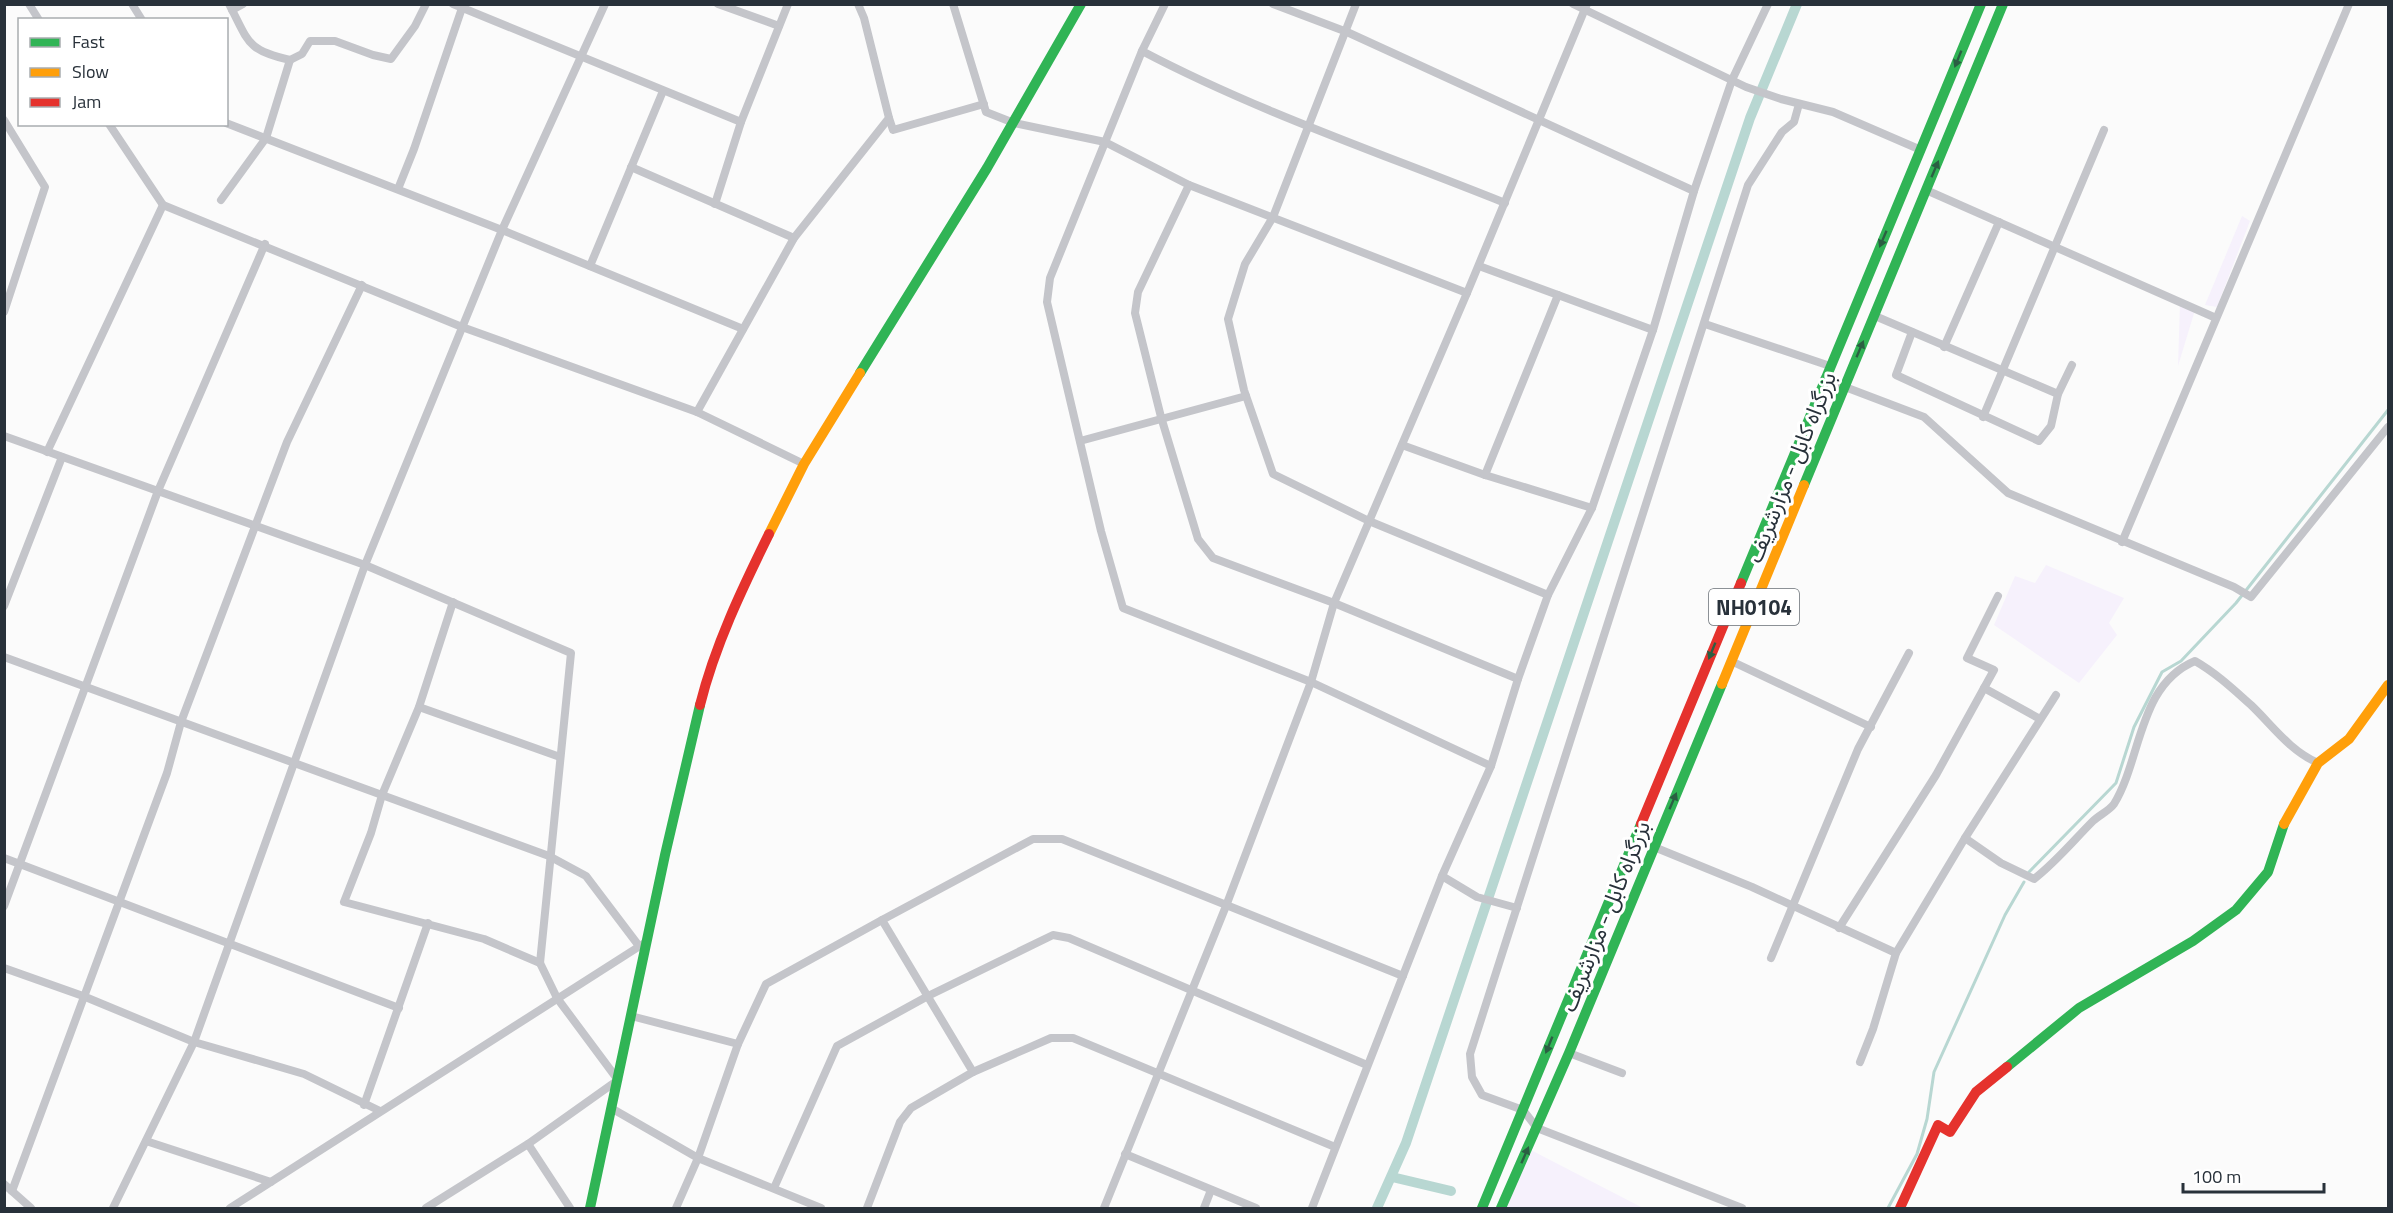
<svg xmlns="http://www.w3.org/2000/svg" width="2393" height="1213" viewBox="0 0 2393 1213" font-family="'Titillium Web','Noto Sans Arabic',sans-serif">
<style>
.green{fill:#f6f1fc}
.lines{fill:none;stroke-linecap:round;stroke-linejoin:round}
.stream{stroke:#b8d7d2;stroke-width:3}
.canal{stroke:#b8d7d2;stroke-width:10}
.street{stroke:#c4c5ca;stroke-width:8}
.fast{stroke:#30b455;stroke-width:10}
.slow{stroke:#ff9f0a;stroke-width:10}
.jam{stroke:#e5322d;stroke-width:10}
.oneway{fill:#2b5f43}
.labels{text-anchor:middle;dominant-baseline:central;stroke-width:6;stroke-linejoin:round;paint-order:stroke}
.shield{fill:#fff;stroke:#686f75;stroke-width:1.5}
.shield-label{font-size:21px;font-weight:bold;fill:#28313a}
.street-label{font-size:22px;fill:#28313a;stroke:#fff}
</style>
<rect width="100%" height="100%" fill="#fbfbfb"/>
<g class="green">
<polygon points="2242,216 2250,221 2217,307 2205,305"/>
<polygon points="2180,303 2195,310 2178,366"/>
<polygon points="2046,565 2124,598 2109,623 2117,635 2079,683 1994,625 2015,576 2035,583"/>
<polygon points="1525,1147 1643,1208 1501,1208"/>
</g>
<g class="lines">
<g class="stream">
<polyline points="2029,872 2116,783 2134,727 2162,672 2181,661 2236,603 2388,410"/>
<polyline points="1888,1208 1917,1154 1927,1119 1934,1072 2005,915 2024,882"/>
</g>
<g class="canal">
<polyline points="1392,1177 1451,1191"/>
<polyline points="1377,1208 1406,1143 1750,118 1797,4"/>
</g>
<g class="street">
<polyline points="29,4 39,20"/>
<polyline points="132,4 142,20"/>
<polyline points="453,4 741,122"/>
<polyline points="718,4 779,26"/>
<polyline points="953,4 986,112 1014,123 1105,142 1189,185 1467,293"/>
<polyline points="1165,4 1142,51 1050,278 1047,302 1101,531 1123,608 1311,682 1491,766"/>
<polyline points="1273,4 1347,32 1694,191"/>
<polyline points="1356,4 1273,217 1245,264 1228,319 1244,390 1273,474 1369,521 1548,595"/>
<polyline points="1573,4 1746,87 1781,99 1833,112 1921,150"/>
<polyline points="232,10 243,4"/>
<path d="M1142,51C1258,112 1383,154 1505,203"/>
<polyline points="290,60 302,54 310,41 335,41 373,55 391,59 415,26 426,4"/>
<polyline points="889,118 893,130 984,104"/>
<polyline points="4,120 45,187 4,312"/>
<polyline points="226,123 502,230 743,329"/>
<polyline points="109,124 163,205"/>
<polyline points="631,167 794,238"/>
<polyline points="1189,185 1138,292 1135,313 1161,417 1198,539 1213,558 1334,603 1518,679"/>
<polyline points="398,189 414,149 462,8"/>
<polyline points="1926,190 2216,318"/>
<path d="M221,200L266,138L290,60C246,50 249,42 229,4"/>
<polyline points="715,204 741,122 788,4"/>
<polyline points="590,266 663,91"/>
<polyline points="1479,266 1653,330"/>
<polyline points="1875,316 2058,394"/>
<polyline points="1705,324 1830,366"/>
<polyline points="1912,332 1896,375 2039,441 2051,426 2058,394 2072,365"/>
<polyline points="1944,347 1999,222"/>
<polyline points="1824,379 1924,417 2008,493 2234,587 2251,597 2388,427"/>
<polyline points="697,412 794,238 889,118 864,18 858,4"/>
<polyline points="1983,417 2104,130"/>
<polyline points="4,436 365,565 571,653 540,963 557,998 618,1080 528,1144 426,1208"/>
<polyline points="1080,441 1246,396"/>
<polyline points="1402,445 1485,475 1592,508"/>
<polyline points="47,452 163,205 462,327 697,412 804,464"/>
<polyline points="1485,475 1558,295"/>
<polyline points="2122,542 2349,4"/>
<polyline points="453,602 419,707 382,795 371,833 344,902 484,939 540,963"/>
<polyline points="4,606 62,457"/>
<polyline points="4,657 549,856 586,876 639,946"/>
<polyline points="1731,661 1871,727"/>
<polyline points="1984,688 2040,719"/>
<polyline points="419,707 560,757"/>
<path d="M1965,838L2001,863L2034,879C2056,862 2073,841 2093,821C2099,815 2109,811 2114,804C2142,758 2138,685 2195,661C2216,673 2233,689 2251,705C2273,726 2289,750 2318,763"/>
<polyline points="1654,847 1752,887 1896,953"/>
<polyline points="4,858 399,1008"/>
<polyline points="1442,876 1477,897 1517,908"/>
<polyline points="4,906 158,491 265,244"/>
<polyline points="1839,928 1936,775 1994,670 1967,658 1998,596"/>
<polyline points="1771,958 1858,749 1909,653"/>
<polyline points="4,968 83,996 194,1042 304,1074 380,1111"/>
<polyline points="631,1016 738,1044"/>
<polyline points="1569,1053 1622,1073"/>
<polyline points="1860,1062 1873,1029 1896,953 1965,838 2056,695"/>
<polyline points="973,1072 1051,1038 1073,1038 1335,1147"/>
<polyline points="364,1105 428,923"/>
<polyline points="611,1108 698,1158 821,1208"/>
<polyline points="146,1141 271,1182"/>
<polyline points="528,1144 570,1208"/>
<polyline points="1125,1154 1256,1208"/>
<polyline points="4,1184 31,1208"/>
<polyline points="774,1188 837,1046 928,996 1053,935 1069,938 1367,1065"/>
<polyline points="12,1191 167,773 181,722 287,442 362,285"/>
<polyline points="113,1208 194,1042 365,565 502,230 605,4"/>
<polyline points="230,1208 643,944"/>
<polyline points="676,1208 698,1158 738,1044 766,984 882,920"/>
<polyline points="867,1208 900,1122 911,1108 973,1072 882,920 1033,839 1062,839 1403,976"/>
<polyline points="1104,1208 1226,906 1311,682 1334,603 1467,293 1587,4"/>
<polyline points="1204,1208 1211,1190"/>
<polyline points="1312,1208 1442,876 1491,766 1518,679 1548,595 1592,508 1653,330 1694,191 1732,80 1768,4"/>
<polyline points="1742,1208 1537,1128 1523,1110 1482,1095 1472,1077 1470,1054 1748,185 1782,132 1794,122 1799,104"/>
</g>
<g class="fast">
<polyline points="860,373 987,168 1081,4"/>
<polyline points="1804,485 2003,4"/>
<polyline points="1741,583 1981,4"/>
<polyline points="2007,1067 2079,1008 2193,941 2236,910 2268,872 2284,824"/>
<polyline points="590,1208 665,855 700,705"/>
<polyline points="1482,1208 1641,824"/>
<polyline points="1501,1208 1569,1053 1722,684"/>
</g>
<g class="slow">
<polyline points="769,534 804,464 860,373"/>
<polyline points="1722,684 1804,485"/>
<polyline points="2284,824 2318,763 2349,739 2388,685"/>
</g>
<g class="jam">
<path d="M700,705C715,645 742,589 769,534"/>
<polyline points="1641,824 1741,583"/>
<polyline points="1900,1208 1938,1125 1950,1132 1976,1092 2007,1067"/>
</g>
</g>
<defs><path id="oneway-solid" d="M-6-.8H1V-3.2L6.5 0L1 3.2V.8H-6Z" transform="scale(1.5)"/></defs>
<g class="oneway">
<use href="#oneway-solid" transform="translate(1958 59) rotate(112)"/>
<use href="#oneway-solid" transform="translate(1935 169) rotate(-67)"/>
<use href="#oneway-solid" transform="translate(1883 239) rotate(113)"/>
<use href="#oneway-solid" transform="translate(1860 349) rotate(-67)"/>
<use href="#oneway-solid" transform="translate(1712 651) rotate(112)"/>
<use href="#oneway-solid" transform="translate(1673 801) rotate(-67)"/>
<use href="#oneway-solid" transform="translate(1549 1045) rotate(112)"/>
<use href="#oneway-solid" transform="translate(1525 1155) rotate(-66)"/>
</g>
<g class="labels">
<rect class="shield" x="1709" y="589" width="90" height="36" rx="4.5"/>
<g class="shield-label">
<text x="1754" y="607">NH0104</text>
</g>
<g class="street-label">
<text transform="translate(1791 467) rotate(-68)">بزرگراه کابل - مزارشریف</text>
<text transform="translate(1605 916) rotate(-68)">بزرگراه کابل - مزارشریف</text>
</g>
</g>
<rect width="2393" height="1213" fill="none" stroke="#28313a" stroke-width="12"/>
<rect x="18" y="18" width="210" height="108" fill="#ffffff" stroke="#a9adb0" stroke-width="1.5"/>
<rect x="30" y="38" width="30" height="9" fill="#30b455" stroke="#a9adb0" stroke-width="1.5"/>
<text x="72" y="48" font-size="18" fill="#28313a">Fast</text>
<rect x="30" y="68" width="30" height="9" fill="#ff9f0a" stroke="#a9adb0" stroke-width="1.5"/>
<text x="72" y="78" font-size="18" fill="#28313a">Slow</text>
<rect x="30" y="98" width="30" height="9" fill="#e5322d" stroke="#a9adb0" stroke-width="1.5"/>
<text x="72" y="108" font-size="18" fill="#28313a">Jam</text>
<path d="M2183 1183v9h141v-9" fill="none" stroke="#28313a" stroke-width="3"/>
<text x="2192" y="1183" font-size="18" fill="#28313a" stroke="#ffffff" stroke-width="4.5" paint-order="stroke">100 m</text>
</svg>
